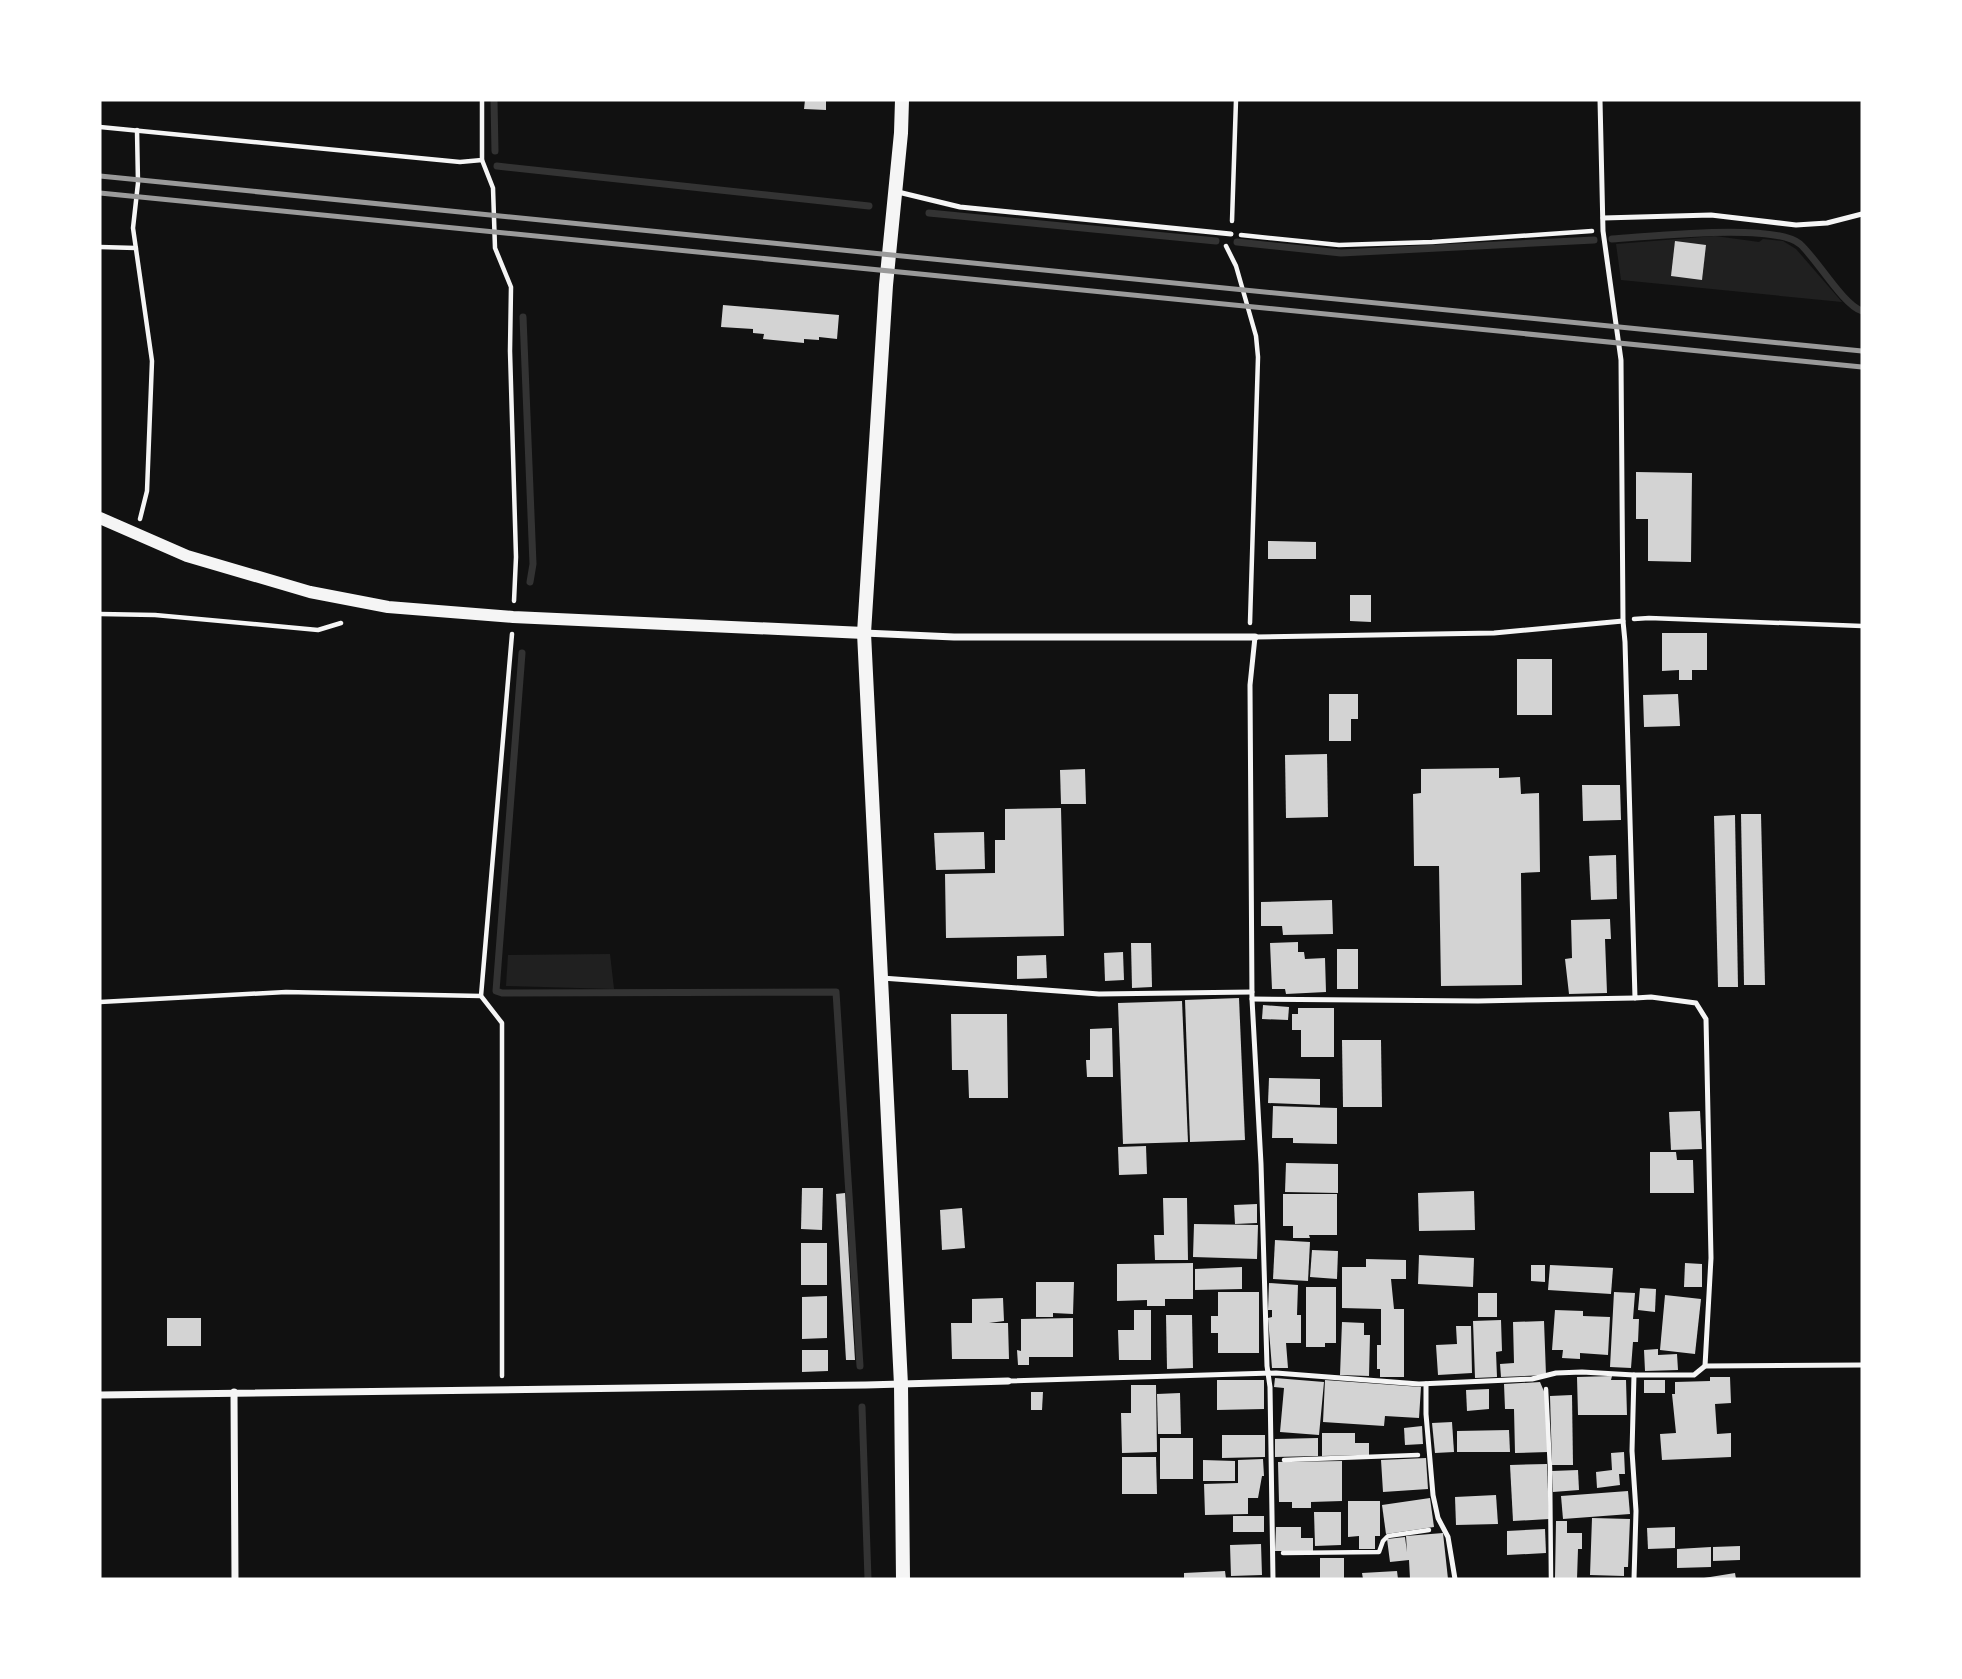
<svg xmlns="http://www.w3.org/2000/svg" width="1962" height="1679" viewBox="0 0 1962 1679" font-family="'PT Sans Narrow',sans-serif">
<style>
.green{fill:#202020}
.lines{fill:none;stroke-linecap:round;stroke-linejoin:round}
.stream{stroke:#333;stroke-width:7}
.building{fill:#d3d3d3}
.path{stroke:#f5f5f5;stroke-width:4.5}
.service{stroke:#f5f5f5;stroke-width:5}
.minor{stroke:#f5f5f5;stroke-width:7}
.tertiary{stroke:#f5f5f5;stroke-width:12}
.secondary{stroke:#f5f5f5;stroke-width:14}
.rail{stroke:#9a9a9a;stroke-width:5}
</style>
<rect width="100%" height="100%" fill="#111"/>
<g class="green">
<polygon points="1715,236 1759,242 1763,239 1783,241 1796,249 1842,302 1621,280 1616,244"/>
<polygon points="610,954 614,989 506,986 508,955"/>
</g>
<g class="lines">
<g class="stream">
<polyline points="494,100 495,151"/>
<polyline points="497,166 869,206"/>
<polyline points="929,213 1216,241"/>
<path d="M1612,239C1649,237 1773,222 1800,244C1817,259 1843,305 1862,311"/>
<polyline points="1237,242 1341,253 1594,240"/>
<polyline points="523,317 533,564 530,582"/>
<polyline points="522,653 496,991 502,993 836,992 860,1366"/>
<polyline points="862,1407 868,1579"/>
</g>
</g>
<g class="building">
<polygon points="805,100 826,100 826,110 804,109"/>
<polygon points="1675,241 1706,245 1702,280 1671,276"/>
<polygon points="723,305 839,315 837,339 819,337 819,340 804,339 804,343 763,339 764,334 753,333 753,329 721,327"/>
<polygon points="1636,472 1692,473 1691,562 1648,561 1648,519 1636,519"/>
<polygon points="1268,541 1316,542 1316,559 1268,559"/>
<polygon points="1350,595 1371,595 1371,622 1350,621"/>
<polygon points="1662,633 1707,633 1707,670 1692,670 1692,680 1679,680 1679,670 1662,671"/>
<rect x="1517" y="659" width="35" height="56"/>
<polygon points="1329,694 1358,694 1358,719 1351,719 1351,741 1329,741"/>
<polygon points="1678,694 1680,726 1644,727 1643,695"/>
<polygon points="1327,754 1328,817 1286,818 1285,755"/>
<polygon points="1499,768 1499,778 1520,777 1521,794 1539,793 1540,872 1521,873 1522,985 1441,986 1439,866 1414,866 1413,794 1421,793 1421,769"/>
<polygon points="1085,769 1086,804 1061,804 1060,770"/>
<polygon points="1582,785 1620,785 1621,820 1583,821"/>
<polygon points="1061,808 1064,936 946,938 945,874 995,873 995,840 1005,840 1005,809"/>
<polygon points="1741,814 1761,814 1765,985 1744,985"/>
<polygon points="1735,815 1738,987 1718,987 1714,816"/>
<polygon points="984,832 985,869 936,870 934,833"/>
<polygon points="1616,855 1617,899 1591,900 1589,856"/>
<polygon points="1332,900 1333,934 1283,935 1282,926 1261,926 1261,902"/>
<polygon points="1610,919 1611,939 1605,939 1607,993 1569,994 1565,959 1572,958 1571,920"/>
<polygon points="1298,942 1298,952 1304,952 1305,959 1325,958 1326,992 1286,994 1285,989 1272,989 1270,943"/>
<polygon points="1131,943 1151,943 1152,987 1132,988"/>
<rect x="1337" y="949" width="21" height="40"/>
<polygon points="1123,952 1124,980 1105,981 1104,953"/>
<polygon points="1046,955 1047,978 1017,979 1017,956"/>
<polygon points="1239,998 1245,1140 1190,1142 1185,1000"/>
<polygon points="1182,1001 1188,1142 1123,1144 1118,1003"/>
<polygon points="1263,1005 1289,1007 1288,1020 1262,1019"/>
<polygon points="1298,1008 1334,1008 1334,1057 1301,1057 1301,1030 1292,1030 1292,1014 1298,1014"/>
<polygon points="951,1014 1007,1014 1008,1098 969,1098 968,1070 952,1070"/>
<polygon points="1112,1028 1113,1077 1087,1077 1086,1060 1090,1060 1090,1029"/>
<polygon points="1342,1040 1381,1040 1382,1107 1343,1107"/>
<polygon points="1269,1078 1320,1079 1320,1105 1268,1103"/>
<polygon points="1273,1106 1337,1108 1337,1144 1293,1143 1293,1138 1272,1138"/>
<polygon points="1700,1111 1702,1149 1671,1150 1669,1112"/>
<polygon points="1146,1146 1147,1174 1119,1175 1118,1147"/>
<polygon points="1650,1152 1676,1152 1677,1160 1693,1160 1694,1193 1650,1193"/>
<polygon points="1286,1163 1338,1164 1338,1193 1285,1192"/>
<polygon points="802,1188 823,1188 822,1230 801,1229"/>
<polygon points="1474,1191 1475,1230 1419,1231 1418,1193"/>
<polygon points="845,1193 855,1360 846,1360 836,1194"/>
<polygon points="1283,1194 1337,1194 1337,1235 1309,1235 1310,1238 1293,1238 1293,1226 1283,1226"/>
<polygon points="1163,1198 1187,1198 1188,1260 1155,1260 1154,1235 1164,1235"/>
<polygon points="1257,1204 1257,1223 1235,1224 1234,1205"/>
<polygon points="962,1208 965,1248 942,1250 940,1210"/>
<polygon points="1194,1224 1258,1225 1257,1259 1193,1257"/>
<polygon points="1275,1240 1310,1242 1308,1281 1273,1279"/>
<rect x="801" y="1243" width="26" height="42"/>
<polygon points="1312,1250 1338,1251 1337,1279 1310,1277"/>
<polygon points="1419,1255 1474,1258 1473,1287 1418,1284"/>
<polygon points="1366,1259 1406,1260 1406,1279 1391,1279 1394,1309 1404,1309 1404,1377 1380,1377 1380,1369 1377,1369 1377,1345 1381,1345 1381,1309 1342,1308 1342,1267 1366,1267"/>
<polygon points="1193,1263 1193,1299 1165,1299 1165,1306 1147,1306 1147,1300 1117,1301 1117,1264"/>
<polygon points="1685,1263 1702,1264 1702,1287 1684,1287"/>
<polygon points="1531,1265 1545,1265 1545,1282 1531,1281"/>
<polygon points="1550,1265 1613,1268 1611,1294 1548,1290"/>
<polygon points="1242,1267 1242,1289 1195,1290 1195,1269"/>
<polygon points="1036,1282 1074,1282 1073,1314 1053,1313 1053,1317 1036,1317"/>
<polygon points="1269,1283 1298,1285 1297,1315 1301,1315 1301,1343 1286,1343 1288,1368 1272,1368 1268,1318 1272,1317 1272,1310 1268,1310"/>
<polygon points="1306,1287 1336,1287 1336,1343 1325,1343 1325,1347 1306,1347"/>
<polygon points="1640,1288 1656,1289 1655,1312 1638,1310"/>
<polygon points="1218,1292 1259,1292 1259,1353 1218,1353 1218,1333 1211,1333 1211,1316 1218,1316"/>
<polygon points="1614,1292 1635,1293 1633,1319 1639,1319 1638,1342 1633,1342 1631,1368 1610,1367"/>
<rect x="1478" y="1293" width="19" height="24"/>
<polygon points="1665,1295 1701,1299 1695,1354 1660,1350"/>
<polygon points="827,1296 827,1338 802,1339 802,1297"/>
<polygon points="1003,1298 1004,1321 989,1323 1008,1323 1009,1359 952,1359 951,1323 972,1323 972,1299"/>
<polygon points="1134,1310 1151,1310 1151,1360 1119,1360 1118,1330 1134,1330"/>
<polygon points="1555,1310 1583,1311 1583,1316 1610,1317 1608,1355 1580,1353 1580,1359 1562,1358 1563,1350 1552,1350"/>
<polygon points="1166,1315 1192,1315 1193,1368 1167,1369"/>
<rect x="167" y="1318" width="34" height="28"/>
<polygon points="1073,1318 1073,1357 1029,1357 1029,1365 1018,1365 1017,1350 1021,1351 1021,1319"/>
<polygon points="1501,1320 1502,1351 1496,1352 1497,1377 1475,1378 1473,1321"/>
<polygon points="1544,1321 1546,1375 1501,1377 1500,1364 1514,1363 1513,1322"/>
<polygon points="1342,1322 1364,1323 1364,1335 1370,1335 1369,1376 1340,1375"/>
<polygon points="1456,1326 1471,1326 1472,1373 1438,1375 1436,1345 1457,1344"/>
<polygon points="1658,1349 1658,1355 1677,1354 1678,1370 1645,1371 1644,1350"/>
<polygon points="802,1350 828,1350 828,1371 802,1372"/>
<polygon points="1612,1376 1611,1380 1626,1380 1627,1415 1578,1415 1577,1377"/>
<polygon points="1710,1377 1730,1377 1731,1403 1715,1404 1717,1434 1731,1433 1731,1457 1662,1460 1660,1434 1676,1433 1672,1394 1675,1394 1675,1382 1710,1381"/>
<polygon points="1275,1378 1324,1382 1319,1435 1280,1432 1284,1388 1274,1387"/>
<polygon points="1217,1380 1264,1380 1264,1409 1217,1410"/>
<polygon points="1325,1380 1421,1387 1419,1418 1385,1416 1384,1426 1323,1422"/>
<rect x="1644" y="1380" width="21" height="13"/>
<polygon points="1540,1382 1546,1396 1548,1452 1515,1453 1514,1409 1505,1409 1504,1384"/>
<polygon points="1131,1385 1156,1385 1157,1452 1122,1453 1121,1413 1131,1413"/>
<polygon points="1489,1389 1489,1409 1467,1411 1466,1390"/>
<polygon points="1031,1392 1043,1392 1042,1410 1031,1410"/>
<polygon points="1180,1393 1181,1434 1158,1434 1157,1394"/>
<polygon points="1572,1395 1573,1465 1552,1465 1550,1396"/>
<polygon points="1452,1422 1454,1452 1435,1453 1432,1423"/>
<polygon points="1422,1426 1423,1444 1405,1445 1404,1428"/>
<polygon points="1509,1430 1510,1452 1457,1452 1457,1431"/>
<polygon points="1322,1433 1355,1433 1355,1443 1369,1443 1369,1455 1322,1456"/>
<polygon points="1222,1435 1265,1435 1265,1457 1222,1458"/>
<rect x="1160" y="1438" width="33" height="41"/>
<polygon points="1318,1438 1318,1456 1275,1457 1275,1439"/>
<polygon points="1624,1452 1625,1474 1619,1474 1620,1485 1597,1488 1596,1472 1612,1470 1611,1453"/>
<polygon points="1122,1457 1156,1457 1157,1494 1122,1494"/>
<polygon points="1426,1458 1428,1489 1383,1492 1381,1460"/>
<polygon points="1263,1459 1264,1476 1262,1476 1258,1498 1248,1498 1248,1514 1205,1515 1204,1484 1238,1483 1238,1460"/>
<polygon points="1203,1460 1235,1461 1235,1481 1203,1481"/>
<polygon points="1342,1461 1342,1501 1311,1502 1311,1508 1292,1508 1292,1502 1279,1502 1278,1462"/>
<polygon points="1547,1464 1549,1519 1513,1521 1510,1465"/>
<polygon points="1578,1470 1579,1490 1553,1492 1552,1471"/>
<polygon points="1628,1491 1630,1514 1563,1519 1561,1496"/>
<polygon points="1496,1495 1498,1524 1456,1525 1455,1497"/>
<polygon points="1430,1498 1434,1527 1386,1534 1382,1505"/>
<polygon points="1348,1501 1380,1501 1380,1536 1375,1536 1375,1549 1359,1549 1359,1536 1348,1537"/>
<polygon points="1314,1512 1341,1512 1341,1545 1315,1546"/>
<rect x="1233" y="1516" width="31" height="16"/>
<polygon points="1592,1518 1630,1519 1628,1567 1624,1567 1624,1576 1590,1575"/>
<polygon points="1556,1521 1567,1521 1567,1533 1582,1533 1582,1549 1578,1549 1577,1579 1555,1578"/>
<polygon points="1276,1527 1301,1527 1301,1538 1313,1538 1313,1551 1275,1551"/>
<polygon points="1675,1527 1675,1548 1648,1549 1647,1528"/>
<polygon points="1545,1529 1546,1553 1507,1555 1507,1531"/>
<polygon points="1443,1533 1448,1579 1410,1579 1409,1560 1390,1562 1387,1539 1405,1537 1407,1552 1406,1536"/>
<polygon points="1261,1544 1262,1575 1231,1576 1230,1545"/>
<polygon points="1740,1546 1740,1560 1713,1561 1713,1547"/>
<polygon points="1711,1547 1711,1567 1677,1568 1677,1549"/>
<rect x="1320" y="1558" width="24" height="21"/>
<polygon points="1225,1571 1226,1579 1184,1579 1184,1573"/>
<polygon points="1397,1571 1398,1579 1363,1579 1362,1573"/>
<polygon points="1735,1573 1736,1579 1704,1579 1704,1578"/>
</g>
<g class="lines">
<g class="path">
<polyline points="482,100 482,160 493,188 495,248 511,287 510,351 516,557 514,601"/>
<polyline points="100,127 460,162 482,160"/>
<polyline points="137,130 138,183 133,228 152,361 147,491 140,519"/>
<polyline points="1232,221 1236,100"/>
<polyline points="1241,235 1339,245 1432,242 1592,231"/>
<polyline points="1226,246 1236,266 1256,336 1258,357 1250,623"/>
<polyline points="100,247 136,248"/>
<polyline points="100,614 155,615 318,630 341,623"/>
<polyline points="1634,619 1649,618 1862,626"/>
<polyline points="100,1002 286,992 481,996"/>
<polyline points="502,1376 502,1023 481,996 512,634"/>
<polyline points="1546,1389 1550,1468 1551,1579"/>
<polyline points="1284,1460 1418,1455"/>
<polyline points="1283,1553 1379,1552 1383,1541 1388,1536 1429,1530"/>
</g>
<g class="service">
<polyline points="1600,100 1603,231 1621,360 1623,621 1625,642 1635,998 1651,997 1696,1003 1706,1019 1711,1258 1705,1366"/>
<polyline points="898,192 960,207 1231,234"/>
<polyline points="1603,218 1711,215 1796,225 1827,223 1862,214"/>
<polyline points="882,978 1099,994 1252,992"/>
<polyline points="1252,999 1478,1001 1635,998"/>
<polyline points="1634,1375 1632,1451 1636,1511 1634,1579"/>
<polyline points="1008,1381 1276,1373 1419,1384 1532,1379 1556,1373 1582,1372 1634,1375 1694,1375 1705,1366 1862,1365"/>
<polyline points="1426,1384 1426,1414 1433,1495 1438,1518 1448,1537 1455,1579"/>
<polyline points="1273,1579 1270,1387 1267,1366 1261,1164 1252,999 1250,685 1255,637 1494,633 1623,621"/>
</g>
<g class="minor">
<polyline points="864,633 954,637 1255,637"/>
<polyline points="234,1392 235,1579"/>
<polyline points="100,1395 866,1385 1008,1381"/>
</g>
<polyline class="tertiary" points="100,518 187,556 310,592 388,607 513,617 864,633"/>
<polyline class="secondary" points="902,100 901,133 886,285 864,633 901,1385 903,1579"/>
<g class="rail">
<path d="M100,176C687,235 1275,293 1862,351"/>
<polyline points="100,193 1862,367"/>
</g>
</g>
<rect width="1962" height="1679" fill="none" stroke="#ffffff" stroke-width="203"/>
</svg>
